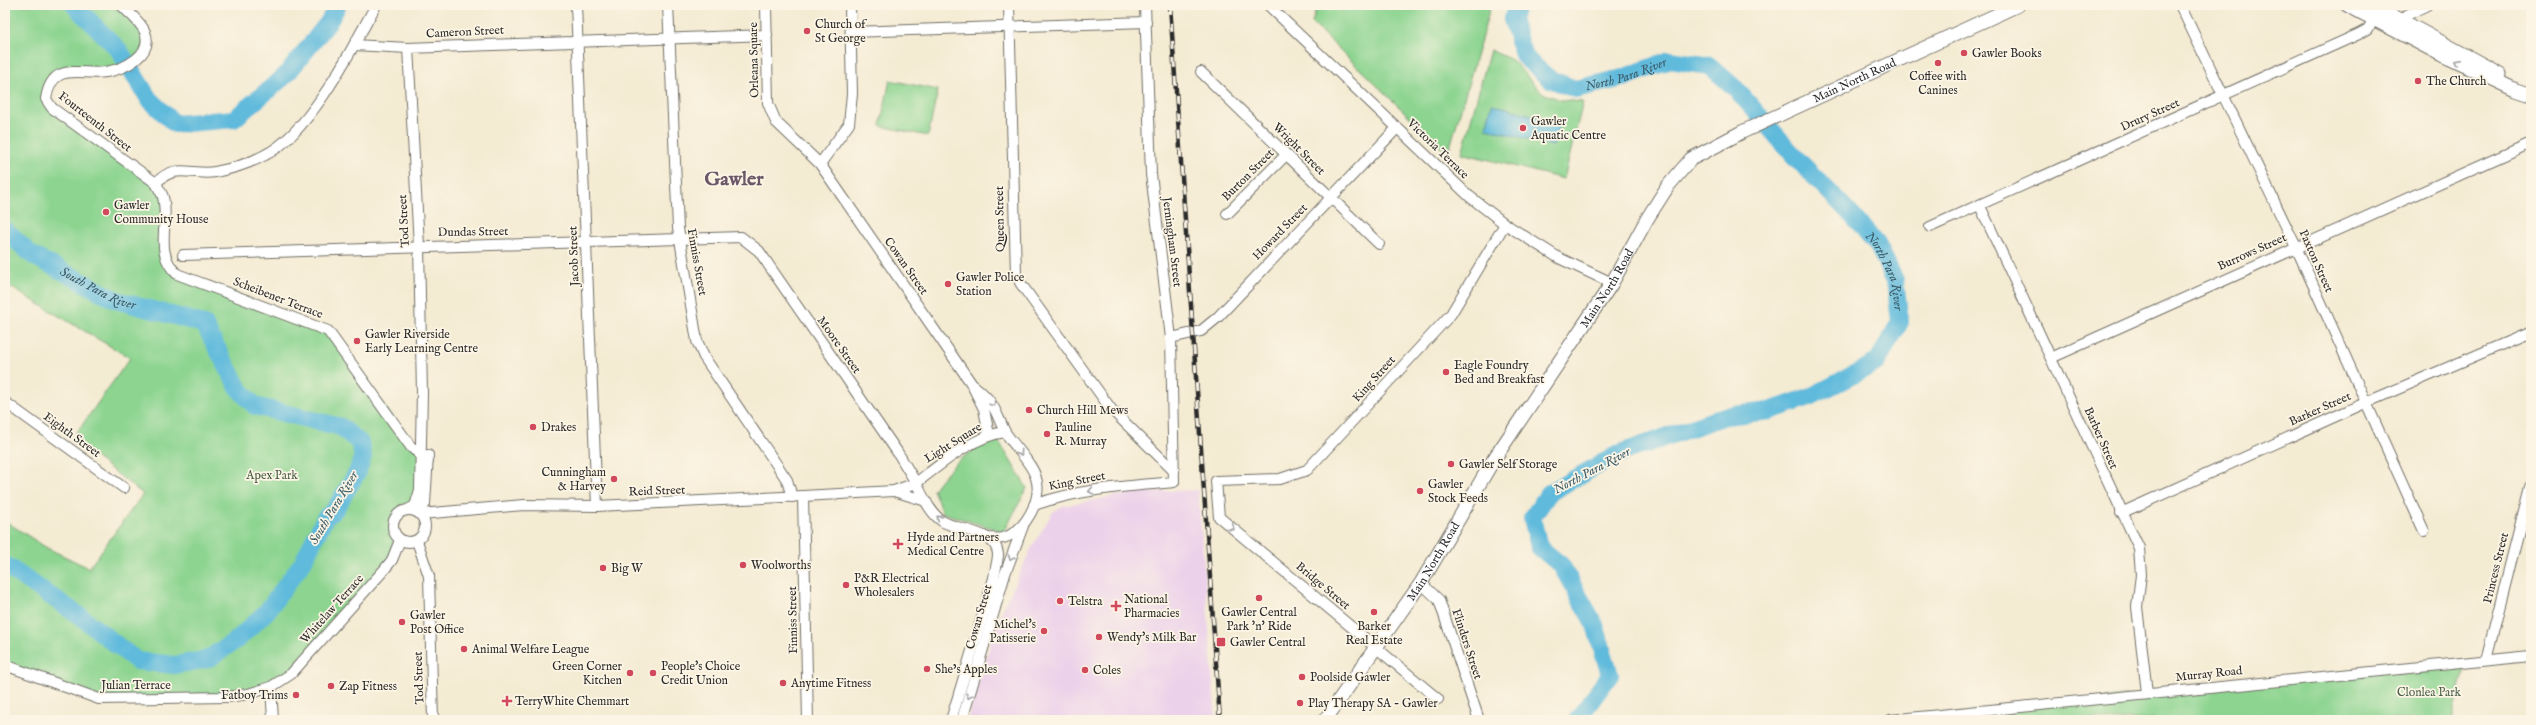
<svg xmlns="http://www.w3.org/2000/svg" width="2536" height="725" viewBox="0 0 2536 725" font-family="'IM FELL English',serif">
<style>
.built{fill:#ecd1ea}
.green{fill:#8cd490;stroke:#5c805e}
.water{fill:#5ebadc;stroke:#447284}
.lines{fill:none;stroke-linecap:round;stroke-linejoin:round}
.river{stroke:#5ebadc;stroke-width:18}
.minor-casing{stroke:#716e66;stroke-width:12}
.major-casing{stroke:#716e66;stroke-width:15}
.minor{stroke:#fff;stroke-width:10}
.major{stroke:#fff;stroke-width:13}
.rail-casing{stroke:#2b2b2b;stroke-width:4.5}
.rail{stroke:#fcf5e5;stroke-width:3;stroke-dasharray:9;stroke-linecap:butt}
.oneway{stroke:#a0a0a0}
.poi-dot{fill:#d1495b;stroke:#fcf5e5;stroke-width:1.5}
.labels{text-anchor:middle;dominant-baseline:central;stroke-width:3.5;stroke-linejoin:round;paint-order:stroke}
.poi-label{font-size:12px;fill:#2b2b2b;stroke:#fcf5e5;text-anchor:start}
.street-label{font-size:12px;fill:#2b2b2b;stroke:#fcf5e5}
.park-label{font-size:12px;fill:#485e49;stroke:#fcf5e5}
.water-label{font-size:13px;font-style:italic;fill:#3d5d69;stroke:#fcf5e5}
.town-label{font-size:20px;font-weight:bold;fill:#6c5769;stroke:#fcf5e5}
</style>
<rect width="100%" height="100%" fill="#fcf5e5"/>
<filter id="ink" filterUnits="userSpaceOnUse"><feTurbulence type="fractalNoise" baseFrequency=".025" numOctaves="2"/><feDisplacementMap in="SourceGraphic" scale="8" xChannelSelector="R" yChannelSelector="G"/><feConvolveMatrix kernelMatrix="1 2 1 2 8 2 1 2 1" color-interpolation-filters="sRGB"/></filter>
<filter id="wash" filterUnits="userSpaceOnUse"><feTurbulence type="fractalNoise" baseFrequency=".012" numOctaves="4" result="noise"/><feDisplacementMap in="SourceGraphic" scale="16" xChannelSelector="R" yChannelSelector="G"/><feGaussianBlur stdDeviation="0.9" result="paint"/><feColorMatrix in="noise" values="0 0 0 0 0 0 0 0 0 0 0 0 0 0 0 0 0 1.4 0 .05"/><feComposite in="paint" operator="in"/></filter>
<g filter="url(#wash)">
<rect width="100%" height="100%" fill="#f4ebd3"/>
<polygon class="built" points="1198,490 1216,720 967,720 997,622 1032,547 1053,512 1062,506 1136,492"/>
<g class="green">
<polygon points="5,5 121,5 140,24 145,52 117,68 57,77 46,100 156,183 163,197 169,266 328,331 421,454 420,490 409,509 400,512 394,520 393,526 397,538 392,560 291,674 248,694 99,699 5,665 5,521 47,548 89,568 143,494 72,439 130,358 5,284"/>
<polygon points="1317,5 1491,5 1448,154 1312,23"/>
<polygon points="1490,50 1512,60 1542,93 1561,100 1583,102 1564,179 1462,153"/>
<polygon points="890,80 938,90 928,136 880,126"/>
<path d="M998,440L1027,488L1004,532L943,513L933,490C949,467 970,447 998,440Z"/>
<polygon points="2466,661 2451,720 1891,720"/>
</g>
<polygon class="water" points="1492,104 1560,123 1553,146 1486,128"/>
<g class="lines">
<g class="river">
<polyline points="74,5 119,50 149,99 175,124 234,119 286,75 328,23 338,5"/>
<path id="s1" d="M1518,5L1512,19L1524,57L1550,79L1575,89L1623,78L1670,60L1710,66L1736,89L1795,157L1847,210L1877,244L1895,280L1900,322L1877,362L1849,377L1812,396L1770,411L1725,416L1618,454L1549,493L1532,518L1539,547L1561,565L1595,625L1610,675L1577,720"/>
<path id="s2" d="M5,230L32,255L116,300L204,324L239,389L255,406L341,427L360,443L363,456L357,473L335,509L325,518L303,562L267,611L238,639L208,659L175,665L137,661L80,616L5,565"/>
</g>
</g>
</g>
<g filter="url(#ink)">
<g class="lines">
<defs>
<g id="minor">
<path d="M121,5C129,13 141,22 145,32C154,55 124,69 106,72C80,76 52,60 46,99L52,108L156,183C158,188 162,193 163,197C170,226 153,251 177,274L328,331L411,447L428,461"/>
<polyline points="576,5 597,506"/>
<polyline points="668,5 678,228 697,341 704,357 787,480 792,497"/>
<polyline points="766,5 768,103 776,122 820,164 849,124 852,94 850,5"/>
<polyline points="1009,5 1016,274 1021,284 1111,409 1174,471"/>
<polyline points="1268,5 1469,196 1505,224 1559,258 1612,283"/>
<polyline points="2180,5 2296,247 2424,531"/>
<polyline points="2403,21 2407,15 2427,5"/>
<polyline points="851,32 1146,22"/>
<polyline points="354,45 408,48 767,35"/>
<polyline points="408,48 419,246 422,393 420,490 415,506 409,509"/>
<polyline points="1201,72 1379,244"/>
<polyline points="820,164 971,383 984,409 989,435"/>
<path d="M156,183C175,162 192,176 215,172C232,169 250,163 265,155C309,134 352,49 376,5"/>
<polyline points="1980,206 2139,548 2141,575 2137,607 2147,693"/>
<polyline points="1227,214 1286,155"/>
<polyline points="1930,227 2359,34 2368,29 2374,19"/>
<polyline points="183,255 741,237 759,251 898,453 916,483 894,491 803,496 597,506 524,505 421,514"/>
<polyline points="1171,338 1201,331 1218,317 1397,128"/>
<polyline points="2051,358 2531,143"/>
<path d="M974,386C995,403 994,409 1005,432"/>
<polyline points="5,402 124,488"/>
<polyline points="894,491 926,501"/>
<polyline points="803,496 808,720"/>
<path d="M1034,505C1079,489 1127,486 1174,482L1171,338L1151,174L1145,5"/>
<circle cx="409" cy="526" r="16"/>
<polyline points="418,512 425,504 428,455"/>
<polyline points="2121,513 2365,403 2531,332"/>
<polyline points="417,541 429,576 433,720"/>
<polyline points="1421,583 1439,600 1479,720"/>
<polyline points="2486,660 2531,483"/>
<polyline points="5,665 99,699 228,697 248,694 271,687 291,674 384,570 392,560 400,540"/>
<polyline points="271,687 273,720"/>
<polyline points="1438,699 1219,517 1216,481 1280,479 1307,470 1451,314 1505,224"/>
<path d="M951,720L994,578C995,570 998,561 998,554C996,530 957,531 942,521C930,513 923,496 916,483C941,464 973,436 1005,432C1013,444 1033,465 1036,478C1043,499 1025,532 1003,538C999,539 993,538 988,538"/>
<polyline points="962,720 1005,574 1023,526"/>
<polyline points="1890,720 2531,656"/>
</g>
<g id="major">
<polyline points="2347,5 2440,54 2516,90 2531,95"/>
<polyline points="2373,5 2500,74"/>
<path id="s3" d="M1325,720L1421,583L1494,459L1612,283L1647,219L1668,186L1691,159L1742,132L2018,5"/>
</g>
</defs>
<use href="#minor" class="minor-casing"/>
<use href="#major" class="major-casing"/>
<use href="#minor" class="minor"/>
<use href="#major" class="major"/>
<defs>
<polyline id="rail" points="1170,5 1220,720"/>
</defs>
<use href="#rail" class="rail-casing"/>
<use href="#rail" class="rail"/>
</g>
<defs><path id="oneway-chevron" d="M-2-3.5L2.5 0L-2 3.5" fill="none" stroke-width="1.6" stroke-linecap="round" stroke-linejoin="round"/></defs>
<g class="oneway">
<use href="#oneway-chevron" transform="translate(2457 62) rotate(-154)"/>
<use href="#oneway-chevron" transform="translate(993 404) rotate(56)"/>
<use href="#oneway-chevron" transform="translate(1020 453) rotate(54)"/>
<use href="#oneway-chevron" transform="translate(1091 491) rotate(170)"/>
<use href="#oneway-chevron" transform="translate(939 518) rotate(-139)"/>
<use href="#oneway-chevron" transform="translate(1232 528) rotate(40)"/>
<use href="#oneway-chevron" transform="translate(1011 558) rotate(110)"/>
<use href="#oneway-chevron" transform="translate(969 696) rotate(107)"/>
</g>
</g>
<g class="poi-dot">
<circle cx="807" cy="31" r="4"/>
<circle cx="1964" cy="53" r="4"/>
<circle cx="1938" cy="63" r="4"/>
<circle cx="2418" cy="81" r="4"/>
<circle cx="1523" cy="128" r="4"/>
<circle cx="106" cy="212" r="4"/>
<circle cx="948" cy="284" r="4"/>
<circle cx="357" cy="341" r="4"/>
<circle cx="1446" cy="372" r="4"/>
<circle cx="1029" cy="410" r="4"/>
<circle cx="533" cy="427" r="4"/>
<circle cx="1047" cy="434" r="4"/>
<circle cx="1451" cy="464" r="4"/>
<circle cx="614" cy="479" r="4"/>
<circle cx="1420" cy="491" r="4"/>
<path d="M896 538h4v4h4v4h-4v4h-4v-4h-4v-4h4z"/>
<circle cx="743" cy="565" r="4"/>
<circle cx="603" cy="568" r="4"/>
<circle cx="846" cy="585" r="4"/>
<circle cx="1259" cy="598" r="4"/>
<circle cx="1060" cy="601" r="4"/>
<path d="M1114 600h4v4h4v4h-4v4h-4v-4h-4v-4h4z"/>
<circle cx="1374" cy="612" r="4"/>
<circle cx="402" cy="622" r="4"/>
<circle cx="1044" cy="631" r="4"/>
<circle cx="1099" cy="637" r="4"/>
<rect x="1216" y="637" width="10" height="10" rx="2"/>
<circle cx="464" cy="649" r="4"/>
<circle cx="927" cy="669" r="4"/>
<circle cx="1085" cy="670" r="4"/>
<circle cx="630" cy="673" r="4"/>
<circle cx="653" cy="673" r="4"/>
<circle cx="1302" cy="677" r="4"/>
<circle cx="783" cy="683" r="4"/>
<circle cx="331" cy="686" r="4"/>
<circle cx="296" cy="695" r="4"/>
<path d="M505 695h4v4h4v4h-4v4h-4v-4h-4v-4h4z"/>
<circle cx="1300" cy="703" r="4"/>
</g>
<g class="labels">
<g class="poi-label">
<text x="815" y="24">Church of<tspan x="815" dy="14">St George</tspan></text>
<text x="1972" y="53">Gawler Books</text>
<text x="1938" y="76" text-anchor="middle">Coffee with<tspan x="1938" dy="14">Canines</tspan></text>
<text x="2426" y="81">The Church</text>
<text x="1531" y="121">Gawler<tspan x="1531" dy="14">Aquatic Centre</tspan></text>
<text x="114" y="205">Gawler<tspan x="114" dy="14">Community House</tspan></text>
<text x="956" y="277">Gawler Police<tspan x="956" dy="14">Station</tspan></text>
<text x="365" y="334">Gawler Riverside<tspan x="365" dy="14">Early Learning Centre</tspan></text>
<text x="1454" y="365">Eagle Foundry<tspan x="1454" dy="14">Bed and Breakfast</tspan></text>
<text x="1037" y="410">Church Hill Mews</text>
<text x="541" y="427">Drakes</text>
<text x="1055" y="427">Pauline<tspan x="1055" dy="14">R. Murray</tspan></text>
<text x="1459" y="464">Gawler Self Storage</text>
<text x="606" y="472" text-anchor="end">Cunningham<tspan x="606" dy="14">&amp; Harvey</tspan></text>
<text x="1428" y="484">Gawler<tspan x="1428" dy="14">Stock Feeds</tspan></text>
<text x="907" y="537">Hyde and Partners<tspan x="907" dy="14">Medical Centre</tspan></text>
<text x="751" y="565">Woolworths</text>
<text x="611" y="568">Big W</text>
<text x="854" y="578">P&amp;R Electrical<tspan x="854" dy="14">Wholesalers</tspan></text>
<text x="1124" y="599">National<tspan x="1124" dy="14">Pharmacies</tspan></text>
<text x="1068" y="601">Telstra</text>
<text x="1259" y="612" text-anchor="middle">Gawler Central<tspan x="1259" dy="14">Park 'n' Ride</tspan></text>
<text x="410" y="615">Gawler<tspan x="410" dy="14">Post Office</tspan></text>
<text x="1036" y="624" text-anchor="end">Michel's<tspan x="1036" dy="14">Patisserie</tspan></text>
<text x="1374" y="626" text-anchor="middle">Barker<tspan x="1374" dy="14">Real Estate</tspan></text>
<text x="1107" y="637">Wendy's Milk Bar</text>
<text x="1230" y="642">Gawler Central</text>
<text x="472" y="649">Animal Welfare League</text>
<text x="622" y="666" text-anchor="end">Green Corner<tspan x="622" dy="14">Kitchen</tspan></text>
<text x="661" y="666">People's Choice<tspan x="661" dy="14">Credit Union</tspan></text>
<text x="935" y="669">She’s Apples</text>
<text x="1093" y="670">Coles</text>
<text x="1310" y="677">Poolside Gawler</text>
<text x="791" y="683">Anytime Fitness</text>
<text x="339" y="686">Zap Fitness</text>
<text x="288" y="695" text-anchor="end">Fatboy Trims</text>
<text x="515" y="701">TerryWhite Chemmart</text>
<text x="1308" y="703">Play Therapy SA - Gawler</text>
</g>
<g class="street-label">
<text transform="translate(465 32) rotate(-3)">Cameron Street</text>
<text transform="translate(754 60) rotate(-91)">Orleana Square</text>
<text stroke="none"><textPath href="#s3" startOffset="852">Main North Road</textPath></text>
<text transform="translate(2150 115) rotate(-24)">Drury Street</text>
<text transform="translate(95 122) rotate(38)">Fourteenth Street</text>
<text transform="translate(1299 149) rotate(45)">Wright Street</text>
<text transform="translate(1438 149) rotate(44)">Victoria Terrace</text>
<text transform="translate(1248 175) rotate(-45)">Burton Street</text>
<text transform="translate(1000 219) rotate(-91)">Queen Street</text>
<text transform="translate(404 221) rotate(-93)">Tod Street</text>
<text transform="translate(473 232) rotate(-1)">Dundas Street</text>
<text transform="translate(1280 232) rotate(-46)">Howard Street</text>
<text transform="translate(1172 242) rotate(83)">Jerningham Street</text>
<text transform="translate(2252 252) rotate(-24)">Burrows Street</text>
<text transform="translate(574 256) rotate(-92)">Jacob Street</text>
<text transform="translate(2316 261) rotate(66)">Paxton Street</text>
<text transform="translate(697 262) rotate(80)">Finniss Street</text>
<text transform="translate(906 266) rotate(55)">Cowan Street</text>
<text stroke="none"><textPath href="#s3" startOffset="516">Main North Road</textPath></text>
<text transform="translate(278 298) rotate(21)">Scheibener Terrace</text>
<text transform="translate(839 345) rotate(55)">Moore Street</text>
<text transform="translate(1374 379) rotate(-48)">King Street</text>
<text transform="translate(2320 409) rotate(-24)">Barker Street</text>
<text transform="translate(72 435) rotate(36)">Eighth Street</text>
<text transform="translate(2101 438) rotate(66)">Barber Street</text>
<text transform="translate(953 443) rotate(-32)">Light Square</text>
<text transform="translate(1077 481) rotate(-11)">King Street</text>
<text transform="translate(657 491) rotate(-2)">Reid Street</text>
<text stroke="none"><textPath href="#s3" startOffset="192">Main North Road</textPath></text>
<text transform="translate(2496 568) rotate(-76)">Princess Street</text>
<text transform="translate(1323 586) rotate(40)">Bridge Street</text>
<text transform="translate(332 609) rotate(-48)">Whitelaw Terrace</text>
<text transform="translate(979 617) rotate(-74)">Cowan Street</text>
<text transform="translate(793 620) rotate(-91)">Finniss Street</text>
<text transform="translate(1467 644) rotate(72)">Flinders Street</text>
<text transform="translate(2209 674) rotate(-6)">Murray Road</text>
<text transform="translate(419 678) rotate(-92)">Tod Street</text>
<text x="136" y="685">Julian Terrace</text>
</g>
<g class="park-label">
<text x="272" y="475">Apex Park</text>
<text x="2429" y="692">Clonlea Park</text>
</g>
<g class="water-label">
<text stroke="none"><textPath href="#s1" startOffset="169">North Para River</textPath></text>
<text stroke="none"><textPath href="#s1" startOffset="529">North Para River</textPath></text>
<text stroke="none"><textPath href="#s2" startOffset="111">South Para River</textPath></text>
<text transform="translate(1592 471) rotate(-28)">North Para River</text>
<text transform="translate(334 508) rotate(-59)">South Para River</text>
</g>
<g class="town-label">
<text x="734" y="179">Gawler</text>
</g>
</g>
<rect width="2536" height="725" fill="none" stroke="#fcf5e5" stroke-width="20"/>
</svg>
